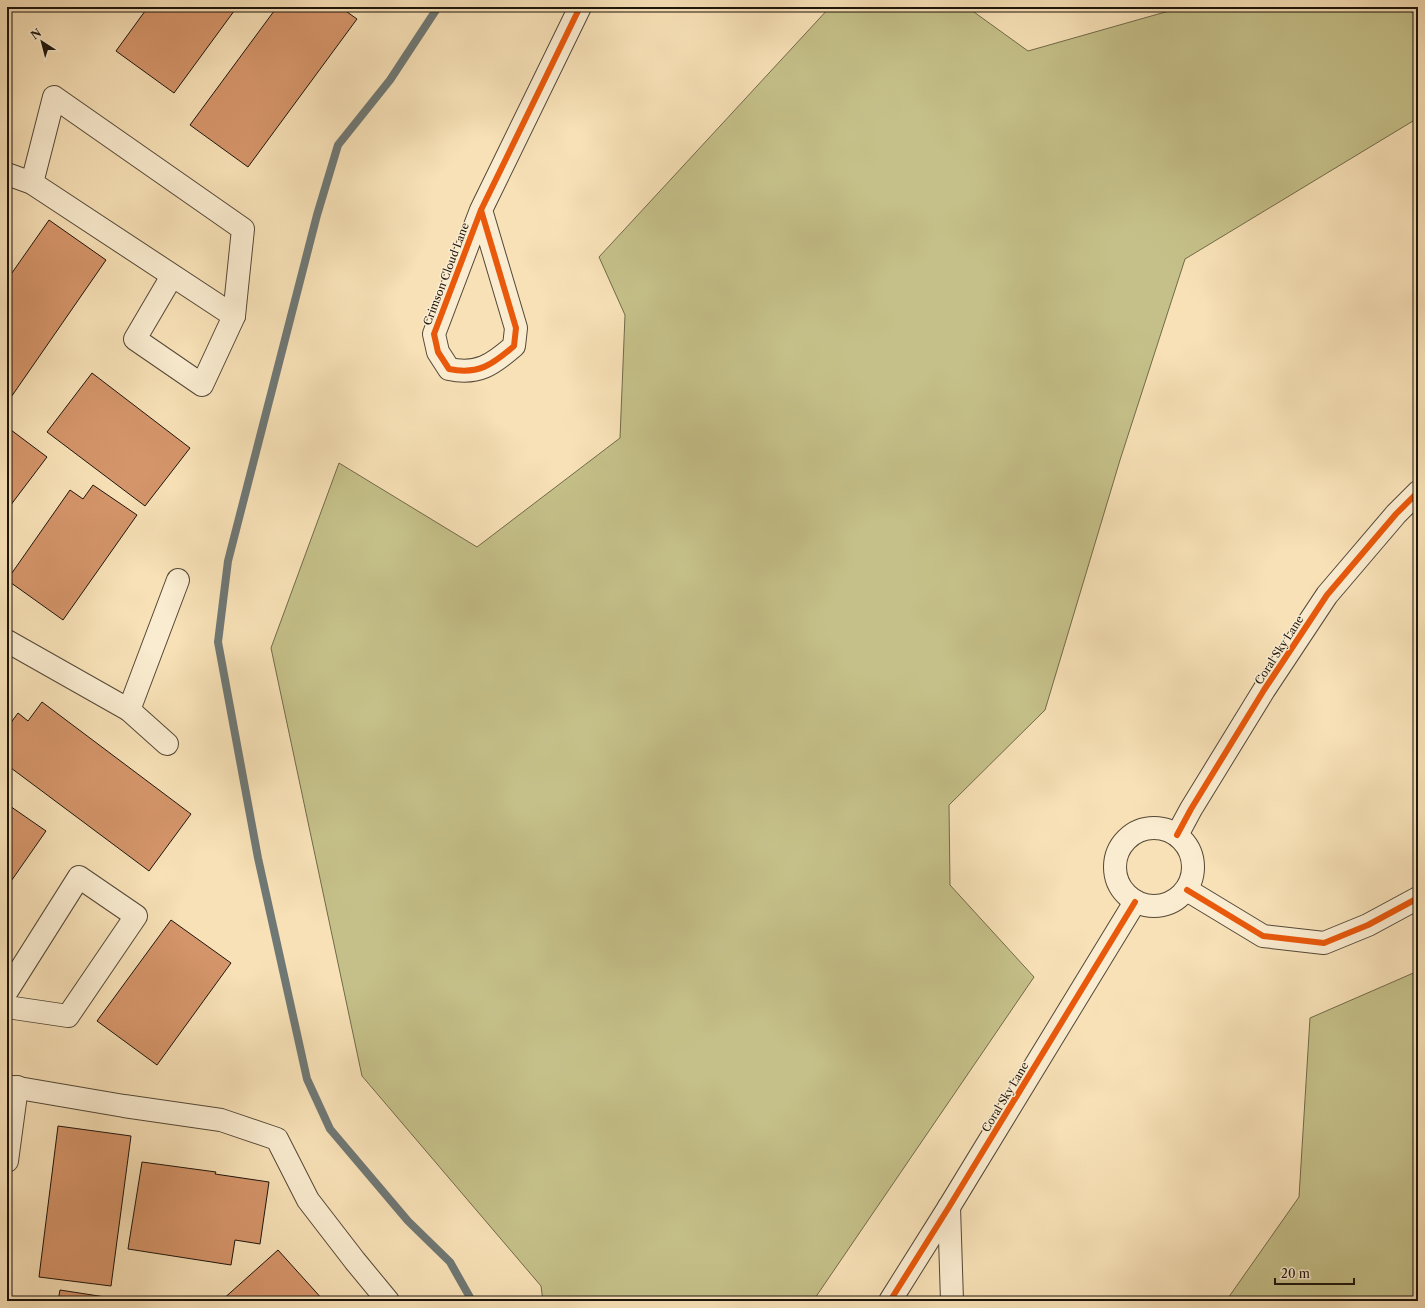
<svg xmlns="http://www.w3.org/2000/svg" width="1425" height="1308" viewBox="0 0 1425 1308" font-family="'Libre Caslon Text',serif">
<style>
.green{fill:#c5c089;stroke:#716a4a}
.lines{fill:none;stroke-linecap:round;stroke-linejoin:round}
.stream{stroke:#6f7875;stroke-width:8}
.building{fill:#d5956a;stroke:#1d150c}
.minor-casing{stroke:#544837;stroke-width:24}
.minor{stroke:#faecd0;stroke-width:22}
.cycleway-casing{stroke:#faecd0;stroke-width:8}
.cycleway{stroke:#e8590c;stroke-width:6}
.labels{text-anchor:middle;dominant-baseline:central;stroke-width:3;stroke-linejoin:round;paint-order:stroke}
.street-label{font-size:11px;fill:#1d150c;stroke:#faecd0}
</style>
<rect width="100%" height="100%" fill="#f8e1b7"/>
<filter id="stains"><feTurbulence type="fractalNoise" baseFrequency=".005" numOctaves="4"/><feColorMatrix values="0 0 0 0 .2 0 0 0 0 .09 0 0 0 0 .02 0 0 0 .5 -.17"/></filter>
<radialGradient id="worn" r=".72"><stop offset=".6" stop-color="#630" stop-opacity="0"/><stop offset="1" stop-color="#630" stop-opacity=".3"/></radialGradient>
<g class="green">
<polygon points="830,7 967,7 1028,51 1183,7 1407,7 1418,19 1418,118 1185,259 1120,460 1045,710 949,805 950,885 1034,977 813,1301 543,1301 541,1286 362,1076 271,648 339,463 477,547 620,438 625,315 599,257"/>
<polygon points="1418,971 1418,1301 1226,1301 1299,1197 1310,1018"/>
</g>
<g class="lines">
<polyline class="stream" points="438,7 390,80 338,145 317,215 228,561 218,642 258,858 307,1079 330,1129 408,1221 450,1262 472,1301"/>
</g>
<g class="building">
<polygon points="148,7 237,7 174,93 116,51"/>
<polygon points="277,7 340,7 357,19 248,167 190,125"/>
<polygon points="49,220 106,260 7,403 7,280"/>
<polygon points="92,373 190,448 145,506 47,432"/>
<polygon points="7,427 47,457 7,510"/>
<polygon points="93,485 137,515 63,620 7,580 70,490 83,499"/>
<polygon points="42,702 191,814 149,871 7,765 7,728 18,713 28,721"/>
<polygon points="7,804 46,831 7,887"/>
<polygon points="171,920 231,963 157,1065 97,1021"/>
<polygon points="58,1126 131,1136 111,1286 39,1277"/>
<polygon points="142,1162 216,1172 215,1174 269,1182 260,1244 235,1240 231,1265 128,1249"/>
<polygon points="278,1250 324,1301 221,1301"/>
<polygon points="60,1290 131,1301 58,1301"/>
</g>
<g class="lines">
<defs>
<g id="minor">
<polyline points="7,174 32,183 234,316"/>
<polyline points="32,183 54,97 243,229 234,316 202,385 135,339 172,276"/>
<path d="M481,210L516,328L514,346C492,365 478,375 449,369L438,352L434,334L481,210L580,7"/>
<polyline points="7,641 129,710 167,744"/>
<polyline points="129,710 178,580"/>
<circle cx="1154" cy="867" r="39"/>
<polyline points="1177,835 1191,809 1264,690 1327,595 1396,514 1418,492"/>
<polyline points="1187,890 1263,936 1324,943 1368,925 1418,898"/>
<polyline points="7,991 79,877 136,916 68,1016 7,1007"/>
<polyline points="7,1086 124,1106 221,1120 277,1139 308,1200 355,1261 388,1301"/>
<polyline points="7,1161 17,1087"/>
<polyline points="949,1207 952,1301"/>
<polyline points="890,1301 949,1207 1135,902"/>
</g>
</defs>
<use href="#minor" class="minor-casing"/>
<use href="#minor" class="minor"/>
<defs>
<g id="cycleway">
<path d="M481,210L516,328L514,346C492,365 478,375 449,369L438,352L434,334L481,210L580,7"/>
<polyline points="1177,835 1191,809 1264,690 1327,595 1396,514 1418,492"/>
<polyline points="1187,890 1263,936 1324,943 1368,925 1418,898"/>
<polyline points="890,1301 949,1207 1135,902"/>
</g>
</defs>
<use href="#cycleway" class="cycleway-casing"/>
<use href="#cycleway" class="cycleway"/>
</g>
<g class="labels">
<g class="street-label">
<text transform="translate(446 274) rotate(-69)">Crimson Cloud Lane</text>
<text transform="translate(1279 650) rotate(-57)">Coral Sky Lane</text>
<text transform="translate(1005 1097) rotate(-59)">Coral Sky Lane</text>
</g>
</g>
<rect width="1425" height="1308" fill="none" stroke="#f8e1b7" stroke-width="24"/>
<rect x="8" y="8" width="1409" height="1292" fill="none" stroke="#1d150c" stroke-width="2"/>
<rect x="12" y="12" width="1401" height="1284" fill="none" stroke="#1d150c"/>
<g transform="translate(42 42) rotate(324)" stroke="#faecd0" stroke-width="3" paint-order="stroke">
<path d="M0-3L7 15L0 10L-7 15Z" fill="#1d150c"/>
<text y="-6" font-size="11" font-weight="bold" text-anchor="middle" fill="#1d150c">N</text>
</g>
<path d="M1275 1278v6h79v-6" fill="none" stroke="#1d150c" stroke-width="2"/>
<text x="1281" y="1278" font-size="12" fill="#1d150c" stroke="#faecd0" stroke-width="3" paint-order="stroke">20 m</text>
<rect width="100%" height="100%" filter="url(#stains)"/>
<rect width="100%" height="100%" fill="url(#worn)"/>
</svg>
